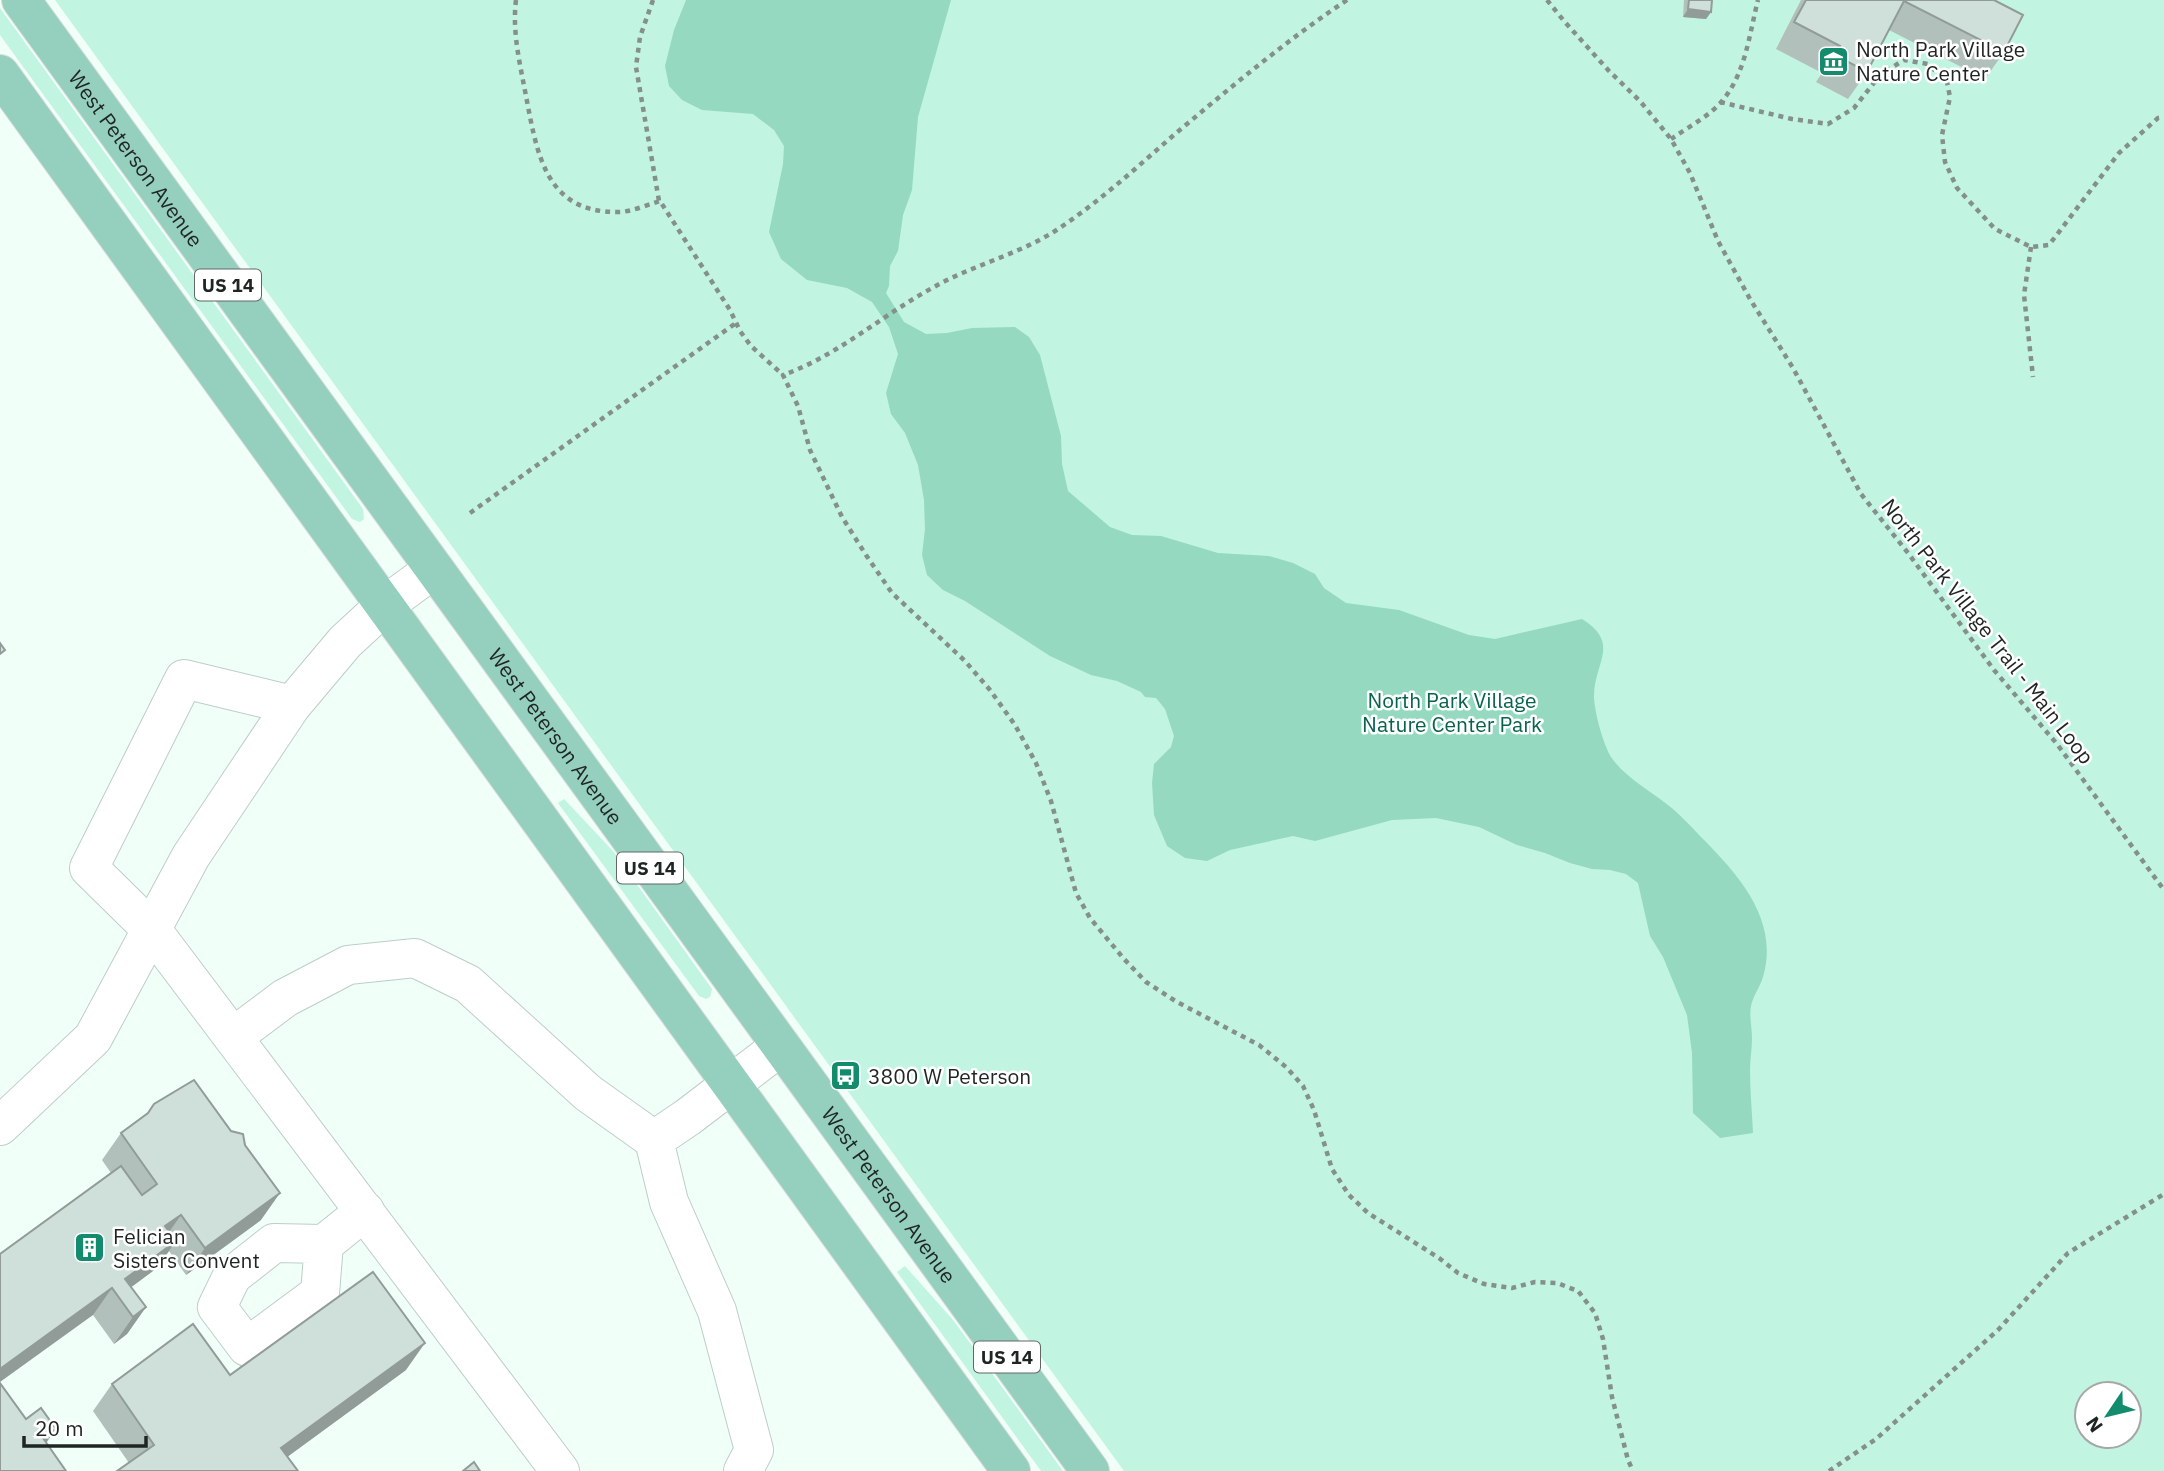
<svg xmlns="http://www.w3.org/2000/svg" width="2164" height="1471" viewBox="0 0 2164 1471" font-family="'IBM Plex Sans',sans-serif">
<style>
.green{fill:#c1f4e1;fill-rule:evenodd}
.water{fill:#95d9c0}
.lines{fill:none;stroke-linecap:round;stroke-linejoin:round}
.minor-casing{stroke:#bdcec7;stroke-width:40}
.major-casing{stroke:#dbdcdc;stroke-width:40}
.path{stroke:#858f8b;stroke-width:4.5;stroke-dasharray:5 5;stroke-linecap:butt}
.minor{stroke:#fff;stroke-width:38}
.major{stroke:#95cfbd;stroke-width:38}
.wall{fill:#b2c0bb}
.shaded-wall{fill:#919c98}
.building{fill:#cfdfd9;stroke:#919c98;stroke-width:2}
.labels{text-anchor:middle;dominant-baseline:central;stroke-width:5;stroke-linejoin:round;paint-order:stroke}
.shield{fill:#fff;stroke:#626664;stroke-width:2}
.shield-label{font-size:19px;font-weight:bold;fill:#1f2522}
.poi-label{font-size:21px;fill:#1f2522;stroke:#fff;text-anchor:start}
.street-label{font-size:21px;fill:#1f2522;stroke:#fff}
.park-label{font-size:21px;fill:#08634d;stroke:#fff}
</style>
<rect width="100%" height="100%" fill="#f1fff9"/>
<g class="green">
<path d="M55,0H2164V1471H1124ZM2087,1394H2129V1436H2087Z"/>
<polygon points="0,8 363,509 364,519 360,522 352,519 0,35"/>
<polygon points="564,799 613,851 712,989 710,997 706,999 699,996 558,803"/>
<polygon points="905,1266 954,1321 1063,1471 1041,1471 897,1272"/>
</g>
<path class="water" d="M686,0H951L918,117L912,190L903,215L898,251L890,266L889,286L886,293L904,322L926,334L947,333L972,328L1015,327L1029,337L1040,355L1061,436L1062,464L1068,491L1110,527L1132,535L1161,536L1218,553L1269,556L1293,563L1315,574L1324,588L1346,603L1399,610L1469,635L1495,639L1582,619C1622,644 1593,663 1594,698C1595,713 1601,735 1607,749C1616,773 1653,792 1673,809C1682,817 1691,826 1699,835C1737,873 1780,919 1763,977C1760,987 1753,996 1751,1006C1749,1017 1752,1027 1752,1038C1752,1049 1750,1059 1750,1070C1750,1091 1752,1112 1753,1133L1720,1138L1693,1113L1692,1053L1687,1015L1663,957L1650,936L1638,883L1626,874L1610,870L1592,869L1570,863L1545,853L1517,845L1479,827L1436,818L1392,820L1315,841L1293,836L1230,850L1207,861L1185,858L1167,846L1154,815L1152,783L1154,764L1171,747L1174,736L1165,709L1156,698L1145,697L1141,692L1117,681L1091,675L1050,656L965,601L943,590L927,575L922,555L925,529L924,500L918,465L905,433L891,414L886,393L898,354L889,327L872,302L847,288L807,280L781,259L769,232L783,164L784,146L774,130L753,114L702,110L682,100L669,86L665,66L674,30Z"/>
<g class="lines">
<defs>
<g id="minor">
<polyline points="292,705 184,679 89,868 152,930 560,1471"/>
<polyline points="233,1037 285,998 348,965 415,958 468,984 588,1093 654,1140"/>
<polyline points="0,1126 93,1038 191,856 292,705 345,642 385,605 434,569"/>
<polyline points="324,1244 274,1243 232,1276 217,1307 247,1347 320,1293 324,1244 365,1211"/>
<polyline points="743,1471 754,1450 717,1311 669,1202 654,1140 688,1117 781,1046"/>
</g>
<g id="major">
<path id="s1" d="M21,0L1090,1471"/>
<polyline points="0,74 1011,1471"/>
</g>
</defs>
<use href="#minor" class="minor-casing"/>
<use href="#major" class="major-casing"/>
<g class="path">
<path d="M516,0C512,32 520,64 526,96C537,153 545,213 618,212C631,212 647,205 660,201L730,310L740,331L751,346L783,375"/>
<polyline points="653,0 640,37 636,67 659,201"/>
<path d="M1347,0C1287,40 1231,87 1175,134C1136,168 1098,203 1055,231C1017,255 973,265 934,287C882,315 839,355 783,375L798,406L810,450L842,517L866,555L892,593L965,661L990,690L1015,725L1036,763L1051,801L1076,893L1090,918L1124,959L1146,982L1177,1002L1259,1045L1286,1067L1303,1086L1314,1110L1332,1169L1349,1195L1368,1213L1439,1258L1458,1273L1484,1284L1512,1288L1535,1282L1557,1283L1578,1291L1595,1313L1603,1339L1612,1397L1628,1460L1633,1471"/>
<polyline points="1547,0 1564,21 1609,71 1640,101 1671,139 1690,173 1718,241 1750,299 1793,368 1861,494 1908,553 1994,670 2057,744 2164,890"/>
<polyline points="1720,102 1792,119 1828,124 1854,108 1881,74 1904,60 1928,64 1947,82 1950,97 1942,135 1945,162 1957,188 1995,229 2031,247 2049,245 2119,153 2158,118 2164,117"/>
<path d="M1671,139C1684,130 1700,121 1712,111C1745,83 1748,39 1758,0"/>
<polyline points="2031,247 2024,295 2033,377"/>
<polyline points="470,513 736,323"/>
<polyline points="1829,1471 1876,1439 1998,1330 2068,1253 2164,1194"/>
</g>
<use href="#minor" class="minor"/>
<use href="#major" class="major"/>
</g>
<g class="wall">
<polygon points="1684,0 1712,0 1711,12 1706,19 1683,17"/>
<polygon points="1801,0 1994,0 2004,52 1985,79 1889,30 1867,72 1848,99 1816,82 1822,73 1776,49"/>
<polygon points="154,1104 261,1220 186,1275 169,1251 157,1268 131,1287 146,1307 127,1334 114,1344 93,1315 111,1173 102,1160 121,1133 146,1115"/>
<polygon points="406,1370 287,1457 129,1463 93,1411 112,1384 230,1375"/>
</g>
<g class="shaded-wall">
<polygon points="1688,9 1711,12 1706,19 1683,17"/>
<polygon points="280,1193 261,1220 186,1275 205,1248"/>
<polygon points="181,1215 162,1242 165,1226"/>
<polygon points="176,1241 157,1268 118,1297 125,1279"/>
<polygon points="112,1288 93,1315 0,1382 0,1369"/>
<polygon points="146,1307 127,1334 114,1344 133,1317"/>
<polygon points="425,1343 406,1370 268,1471 281,1448"/>
<polygon points="56,1429 37,1456 43,1438"/>
</g>
<g class="building">
<polygon points="1689,0 1712,0 1711,12 1688,9"/>
<polygon points="1806,0 1994,0 2023,15 2004,52 1904,1 1867,72 1835,55 1840,46 1794,22"/>
<polygon points="0,643 5,650 0,654"/>
<polygon points="194,1080 231,1131 243,1134 245,1145 280,1193 205,1248 181,1215 165,1226 176,1241 125,1279 146,1307 133,1317 112,1288 0,1369 0,1254 121,1166 142,1195 157,1184 121,1133 148,1113 154,1104"/>
<polygon points="373,1272 425,1343 281,1448 298,1471 117,1471 154,1445 112,1384 193,1324 230,1375"/>
<polygon points="0,1383 26,1419 41,1408 56,1429 43,1438 66,1471 0,1471"/>
<polygon points="474,1462 480,1471 463,1471"/>
</g>
<defs>
<symbol id="museum-square" viewBox="-11 -11 22 22"><rect x="-9" y="-9" width="18" height="18" rx="4" fill="#138b6d" stroke="#fff"/><path d="M0-6L6-3V-2H-6V-3ZM-5-1h2V3h-2ZM-1-1h2V3h-2ZM3-1h2V3H3ZM-6 4H6V6H-6Z" fill="#fff"/></symbol>
<symbol id="bus-square" viewBox="-11 -11 22 22"><rect x="-9" y="-9" width="18" height="18" rx="4" fill="#138b6d" stroke="#fff"/><path d="M-5-6H5V4H4V6H2V4H-2V6H-4V4H-5ZM-3.5-4V0h7V-4ZM-3.5 1.2v1.5H-2V1.2ZM2 1.2v1.5H3.5V1.2Z" fill="#fff"/></symbol>
<symbol id="building-square" viewBox="-11 -11 22 22"><rect x="-9" y="-9" width="18" height="18" rx="4" fill="#138b6d" stroke="#fff"/><path d="M-4-6H4V6H1V3H-1V6H-4ZM-2.5-4.3h1.7v1.8h-1.7ZM.8-4.3h1.7v1.8H.8ZM-2.5-1h1.7V.8h-1.7ZM.8-1h1.7V.8H.8Z" fill="#fff"/></symbol>
</defs>
<g fill-rule="evenodd">
<use href="#museum-square" x="1816" y="44" width="35" height="35"/>
<use href="#bus-square" x="828" y="1058" width="35" height="35"/>
<use href="#building-square" x="72" y="1230" width="35" height="35"/>
</g>
<g class="labels">
<g class="shield">
<rect x="195" y="269.5" width="66" height="31" rx="5"/>
<rect x="617" y="852.5" width="66" height="31" rx="5"/>
<rect x="974" y="1341.5" width="66" height="31" rx="5"/>
</g>
<g class="shield-label">
<text x="228" y="285">US 14</text>
<text x="650" y="868">US 14</text>
<text x="1007" y="1357">US 14</text>
</g>
<g class="poi-label">
<text x="1856" y="49">North Park Village<tspan x="1856" dy="24">Nature Center</tspan></text>
<text x="868" y="1076">3800 W Peterson</text>
<text x="113" y="1236">Felician<tspan x="113" dy="24">Sisters Convent</tspan></text>
</g>
<g class="street-label">
<text stroke="none"><textPath href="#s1" startOffset="196">West Peterson Avenue</textPath></text>
<text transform="translate(1988 631) rotate(52)">North Park Village Trail - Main Loop</text>
<text stroke="none"><textPath href="#s1" startOffset="910">West Peterson Avenue</textPath></text>
<text stroke="none"><textPath href="#s1" startOffset="1477">West Peterson Avenue</textPath></text>
</g>
<g class="park-label">
<text x="1452" y="700">North Park Village<tspan x="1452" dy="24">Nature Center Park</tspan></text>
</g>
</g>
<g transform="translate(2108 1415) rotate(235)"><circle r="33" fill="#ffffff" stroke="#a5a8a7" stroke-width="2"/>
<path d="M0-5L12 26L0 18L-12 26Z" fill="#138b6d"/>
<text y="-10" font-size="19" font-weight="bold" text-anchor="middle" fill="#1f2522">N</text>
</g>
<path d="M24 1436v10h122v-10" fill="none" stroke="#1f2522" stroke-width="3.5"/>
<text x="35" y="1436" font-size="21" fill="#1f2522" stroke="#ffffff" stroke-width="5" paint-order="stroke">20 m</text>
</svg>
